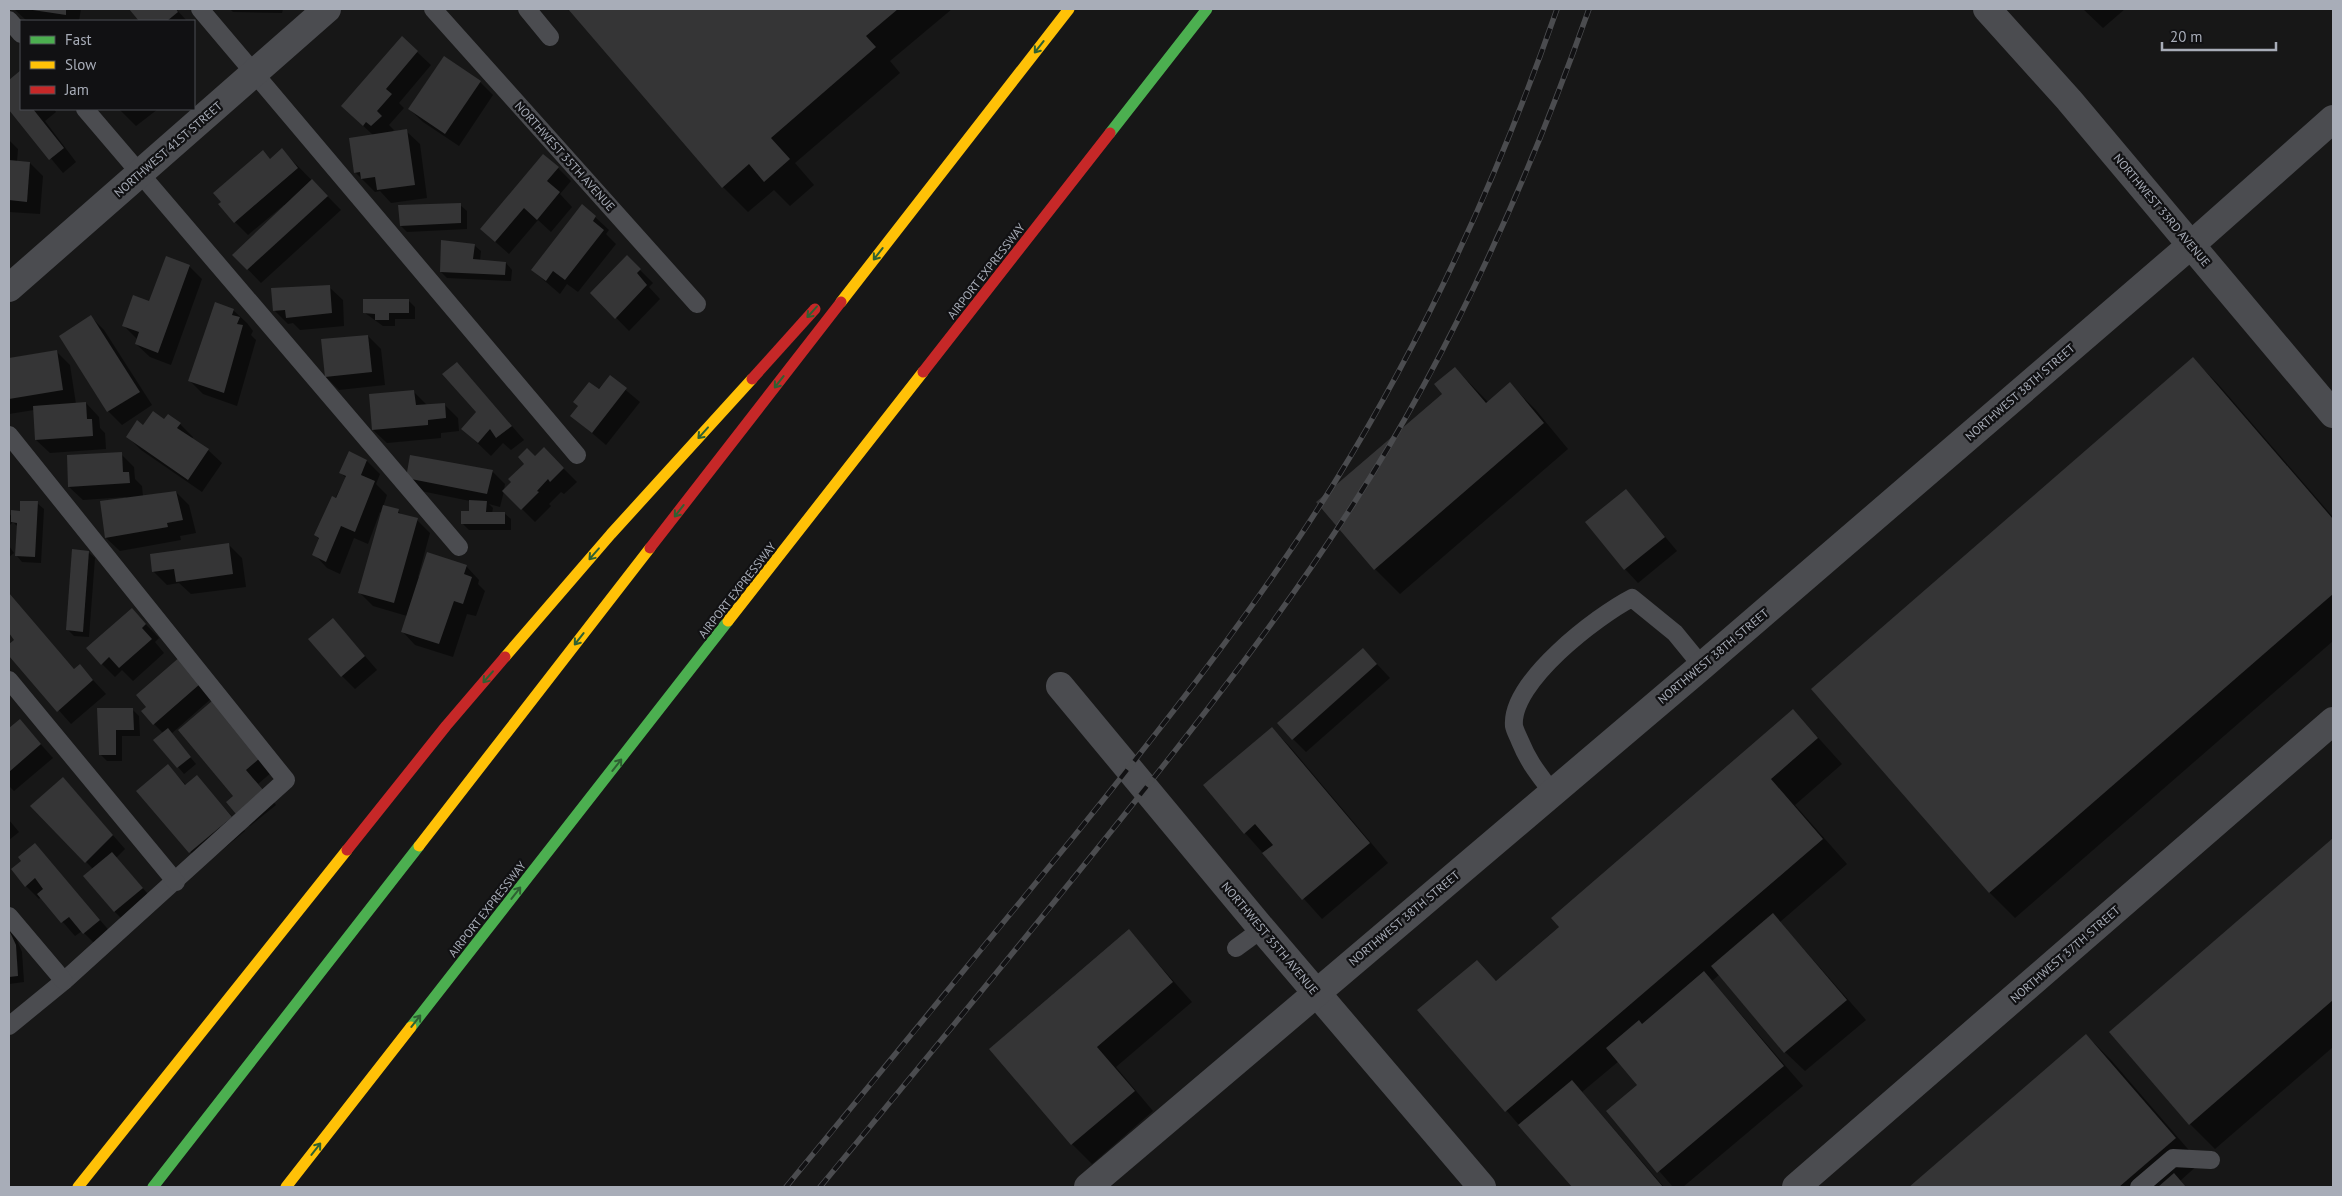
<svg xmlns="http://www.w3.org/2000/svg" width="2342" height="1196" viewBox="0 0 2342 1196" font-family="'PT Sans',sans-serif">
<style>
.shadow{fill:#0007}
.building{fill:#353536}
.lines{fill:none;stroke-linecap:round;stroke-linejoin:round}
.lane{stroke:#4b4c50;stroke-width:18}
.street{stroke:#4b4c50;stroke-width:28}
.fast{stroke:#4caf50;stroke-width:11}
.slow{stroke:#ffc107;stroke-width:11}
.jam{stroke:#c62828;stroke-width:11}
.rail-casing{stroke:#4b4c4f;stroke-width:5.5}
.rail{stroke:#111113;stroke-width:4;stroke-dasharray:11;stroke-linecap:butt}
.oneway{stroke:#2e6032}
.labels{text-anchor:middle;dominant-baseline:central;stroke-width:4.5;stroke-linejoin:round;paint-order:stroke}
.street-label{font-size:12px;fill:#a8adb8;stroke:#111113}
</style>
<rect width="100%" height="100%" fill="#171717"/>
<g class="shadow">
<polygon points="14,9 81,9 79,21 27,21"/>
<polygon points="130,9 176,9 187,21 141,21"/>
<polygon points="230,9 283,9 282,13 233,12"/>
<polygon points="569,9 952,9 890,61 900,73 795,163 814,185 790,206 774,190 748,212 723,187"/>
<polygon points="2083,9 2125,9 2103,28"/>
<polygon points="417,52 431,65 399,103 404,108 389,125 394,130 391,133 406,131 420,144 427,198 391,203 380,191 375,192 355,172 374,136 356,119"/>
<polygon points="21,72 21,109 54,109 56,112 45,121 76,162 63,173 9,108 9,79 10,81"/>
<polygon points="480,82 493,95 459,146 423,122 409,109"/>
<polygon points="119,109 158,109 136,126"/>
<polygon points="9,140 18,149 17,162 30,163 43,176 40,214 9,212"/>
<polygon points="282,150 341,210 261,283 234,255 285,206 284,205 248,235 235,222 271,160"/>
<polygon points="558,168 571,181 560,194 572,207 551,232 538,220 509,254 481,229"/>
<polygon points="460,205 467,211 467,229 407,232 401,226"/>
<polygon points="595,217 609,230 606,234 616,244 578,292 567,284 560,294 532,270"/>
<polygon points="474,245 481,251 480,261 506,263 512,270 511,281 447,278 441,272"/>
<polygon points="627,257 653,283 649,287 660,299 629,331 592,293"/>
<polygon points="189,266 202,279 171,365 150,357 136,344 138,340 124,326"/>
<polygon points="329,287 343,300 344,326 300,330 293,323 288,324 274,310"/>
<polygon points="408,300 415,307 415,319 395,319 395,326 383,326 365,313"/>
<polygon points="233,310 247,323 253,331 251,335 256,340 237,406 203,394 189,380"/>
<polygon points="91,317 104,330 152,405 122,425 108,411 61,336"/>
<polygon points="368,336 381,349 385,385 339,390 326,377"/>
<polygon points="57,352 70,365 76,404 86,403 99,417 100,428 105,433 106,449 50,453 36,440 34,410 9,414 9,359"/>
<polygon points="2193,359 2218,384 2333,517 2333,641 2015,918 1990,893 1813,689"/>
<polygon points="457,363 524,440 511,450 503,443 491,456 463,429 478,412"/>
<polygon points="1455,368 1488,402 1510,384 1535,409 1568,449 1400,594 1375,569"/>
<polygon points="610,377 640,402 606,445 572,416"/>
<polygon points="413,391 427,405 444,404 458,418 459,431 441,433 441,438 387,443 373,430"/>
<polygon points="165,421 180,424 193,437 192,439 208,450 222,463 202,492 141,450 128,437 144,427"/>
<polygon points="544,449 577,482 564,494 561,492 549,504 551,506 535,522 504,491 500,507 489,504 493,508 492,513 504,513 511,519 511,530 469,530 463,524 470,512 470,501 421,491 407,477 492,471 505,484 504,490"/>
<polygon points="350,453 367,461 380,474 376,484 387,495 383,507 398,511 403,516 417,520 430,533 418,577 466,566 479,580 478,584 485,591 476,616 467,614 453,657 415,645 402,631 407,616 373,606 360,593 382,513 380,512 368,544 354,538 340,574 327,568 314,554 320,540 315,535 346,478 341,473"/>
<polygon points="121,454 134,467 135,479 142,486 143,496 176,492 189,505 196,533 180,536 181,540 120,551 106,538 126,497 83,500 69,487"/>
<polygon points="1626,490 1677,551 1638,583 1625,569"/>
<polygon points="37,503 44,509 41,563 22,562 16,555 18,527 13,522 9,526 9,513 12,517"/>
<polygon points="228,544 242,558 246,587 191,594 179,583 167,585 153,571"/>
<polygon points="9,546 14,553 9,557"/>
<polygon points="88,552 95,558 89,637 74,636 67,629"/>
<polygon points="9,595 75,670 80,666 106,694 71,724 9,654 9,646 16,640 9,632"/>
<polygon points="132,610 159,638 155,642 164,653 133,681 122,670 115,677 102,664"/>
<polygon points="333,619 377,670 355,689 342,676"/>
<polygon points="1363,649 1390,678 1306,752 1293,739"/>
<polygon points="181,658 212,698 171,734 196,764 184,774 155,740 163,733 154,724"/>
<polygon points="98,710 133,710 139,716 140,736 122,736 122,761 107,761 101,755"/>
<polygon points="1793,710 1842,764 1795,805 1847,864 1780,922 1866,1020 1805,1071 1785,1052 1720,974 1712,981 1803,1086 1683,1187 1673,1187 1607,1111 1639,1085 1619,1061 1582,1092 1664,1187 1573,1187 1419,1010 1476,961 1497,982 1561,927"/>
<polygon points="225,716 272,772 258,784 276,805 250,826 237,813"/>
<polygon points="20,721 53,758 14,791 9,786 9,730"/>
<polygon points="1272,728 1291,748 1388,863 1322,919 1245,833"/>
<polygon points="168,766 186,785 197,777 245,831 203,866 138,791"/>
<polygon points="63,778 125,849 116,858 155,902 128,925 115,912 93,869 32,806"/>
<polygon points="9,820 19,832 9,840"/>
<polygon points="2333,840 2333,1047 2215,1149 2190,1124 2111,1032"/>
<polygon points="35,844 112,934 97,946 82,931 75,936 41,897 39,899 26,886"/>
<polygon points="9,931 16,938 22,952 24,982 9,984"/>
<polygon points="1129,931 1192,1002 1116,1067 1153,1111 1092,1164 1072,1144 991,1049"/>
<polygon points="2086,1035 2111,1060 2200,1163 2180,1181 2186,1187 1911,1187"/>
</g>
<g class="building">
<polygon points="26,9 66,9 66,15"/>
<polygon points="129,9 176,9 178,12 167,21 139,21"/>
<polygon points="568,9 898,9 866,36 876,47 771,138 790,159 764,182 749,164 722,188"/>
<polygon points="402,36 418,51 386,89 392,94 377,111 382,116 371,126 366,122 363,126 341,106"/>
<polygon points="444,56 481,81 445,134 408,109"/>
<polygon points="21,70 21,109 33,109 64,148 49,160 9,110 9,80"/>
<polygon points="407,129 415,185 377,190 375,177 361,179 360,172 354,173 349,138"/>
<polygon points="282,148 298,168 234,223 218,204 221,202 213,193 263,150 270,159"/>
<polygon points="543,154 559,167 547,181 560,192 537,220 524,208 495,242 480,229"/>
<polygon points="9,160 30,162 27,202 9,200"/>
<polygon points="312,179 328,196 247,270 232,255"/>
<polygon points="461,203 461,223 400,226 398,205"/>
<polygon points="582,204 596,216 593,221 604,230 565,280 553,271 546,281 531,270"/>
<polygon points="441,240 475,244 473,259 506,262 505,275 440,272"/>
<polygon points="627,255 641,269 637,273 647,285 615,319 590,293"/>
<polygon points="166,256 190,265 158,353 135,344 139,332 122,326 133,295 149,301"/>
<polygon points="330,285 332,313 286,318 285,310 273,311 271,288"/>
<polygon points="363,299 409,299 409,313 389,313 389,320 375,320 375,314 363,313"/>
<polygon points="215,302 234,309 232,315 240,317 237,324 243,325 224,393 188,381"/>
<polygon points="91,315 140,392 107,412 59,336"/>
<polygon points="368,335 372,372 325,377 321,339"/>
<polygon points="57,350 63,390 9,399 9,358"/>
<polygon points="2193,357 2333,519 2333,594 1989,893 1811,689"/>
<polygon points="457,362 512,426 496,438 490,429 478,443 461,429 476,412 442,374"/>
<polygon points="1455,367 1486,403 1510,382 1544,423 1374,570 1316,502 1442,394 1434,384"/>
<polygon points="610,375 627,388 592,433 570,416 578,406 573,402 589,382 599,389"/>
<polygon points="414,390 416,405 445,403 446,418 428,420 428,425 372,430 369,394"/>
<polygon points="86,402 87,419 92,419 93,436 35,440 33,406"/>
<polygon points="153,411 164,419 168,414 181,423 177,428 209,449 188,480 126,437 137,420 143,425"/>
<polygon points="544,447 564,468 550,482 548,479 537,491 539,492 521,510 502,491 511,482 508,479 524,464 518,457 527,448 535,456"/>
<polygon points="349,451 367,460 361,475 375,481 355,532 341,526 326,562 312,555 319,538 314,535 332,496 336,498 346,476 339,473"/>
<polygon points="122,452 123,472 129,472 130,483 68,487 67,455"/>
<polygon points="410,455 493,470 487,494 406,478"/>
<polygon points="1626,489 1665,537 1624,570 1585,522"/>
<polygon points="176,491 183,520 167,523 168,527 105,538 100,501"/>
<polygon points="469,500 487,501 486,512 505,512 505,524 461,524 461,511 469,511"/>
<polygon points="20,501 38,501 35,557 15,556 17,523 11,522 11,510 20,511"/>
<polygon points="383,505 399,509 398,513 418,518 394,603 358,593"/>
<polygon points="229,543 233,574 176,582 174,569 152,572 150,554"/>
<polygon points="72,549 89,551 83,632 66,630"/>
<polygon points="427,552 467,565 464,574 472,577 463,604 454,601 439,644 401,632"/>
<polygon points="9,593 74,669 80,664 93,680 57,712 9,656 9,644 14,640 9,633"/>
<polygon points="132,608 146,624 142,628 152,639 119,668 109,657 101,665 86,648"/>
<polygon points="333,618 365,656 341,677 308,639"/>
<polygon points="1363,648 1377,664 1292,740 1277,723"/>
<polygon points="181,656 200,684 153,725 141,711 146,707 136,695"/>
<polygon points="212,701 260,758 246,770 264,791 236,814 226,802 233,796 178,730"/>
<polygon points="97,708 133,708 134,730 116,730 116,755 99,755"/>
<polygon points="1793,709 1818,738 1771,779 1823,839 1505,1112 1417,1010 1477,960 1496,981 1559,927 1551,918"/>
<polygon points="20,719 41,744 9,772 9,728"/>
<polygon points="1272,727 1370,843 1302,900 1262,853 1273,845 1255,824 1244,834 1203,785"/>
<polygon points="168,728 191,757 177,768 153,740"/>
<polygon points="168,764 185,785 197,775 232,817 189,853 136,791"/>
<polygon points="63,777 113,835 85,863 30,806"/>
<polygon points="2333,838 2333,1000 2189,1125 2109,1032"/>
<polygon points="35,843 100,920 83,934 69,917 61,923 37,894 43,889 35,878 25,887 11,869 21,861 18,857"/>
<polygon points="112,852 143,888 114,912 83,876"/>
<polygon points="1773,913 1847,1000 1784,1053 1711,966"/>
<polygon points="1129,929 1173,982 1097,1047 1135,1091 1071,1145 989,1049"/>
<polygon points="9,930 16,945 18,976 9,977"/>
<polygon points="1704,971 1784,1066 1657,1173 1606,1111 1637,1085 1606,1048 1639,1020 1642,1024"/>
<polygon points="2086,1034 2176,1138 2119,1187 1909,1187"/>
<polygon points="1572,1080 1663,1187 1572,1187 1523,1131 1518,1125"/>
<polygon points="2174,1173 2186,1187 2158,1187"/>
</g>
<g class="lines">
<g class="lane">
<polyline points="200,9 577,455"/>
<polyline points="433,9 697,304"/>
<polyline points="527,9 550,37"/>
<polyline points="9,20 21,34"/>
<polyline points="85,109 459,547"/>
<polyline points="9,435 286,780 64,981 9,1026"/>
<polyline points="9,680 176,882"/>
<path d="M1552,792C1538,773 1529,763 1520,741C1518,736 1515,731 1514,726C1510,682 1597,616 1632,598L1675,633L1702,666"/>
<polyline points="9,916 64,981"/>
<polyline points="1236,948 1262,929"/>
<polyline points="2139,1187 2173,1158 2211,1160"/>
</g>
<g class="street">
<polyline points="1987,9 2069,100 2333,414"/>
<polyline points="9,288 327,9"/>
<polyline points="1060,686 1262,929 1482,1187"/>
<polyline points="1088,1187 1702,666 2191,245 2333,119"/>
<polyline points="1796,1187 2333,721"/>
</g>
<g class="fast">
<polyline points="1110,133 1207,9"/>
<polyline points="411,1027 728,621"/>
<polyline points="153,1187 419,846"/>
</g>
<g class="slow">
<polyline points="841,302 1069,9"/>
<polyline points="728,621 923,372"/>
<polyline points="505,657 611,534 752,379"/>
<polyline points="419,846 650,548"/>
<polyline points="78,1187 347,850"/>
<polyline points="286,1187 411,1027"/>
</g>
<g class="jam">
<polyline points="923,372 1110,133"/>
<polyline points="752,379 815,309"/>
<polyline points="650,548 841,302"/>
<polyline points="347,850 446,726 505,657"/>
</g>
<defs>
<g id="rail">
<path d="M786,1187C881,1072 976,956 1071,840C1163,726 1255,610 1333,485C1426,335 1499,175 1557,9"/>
<path d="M820,1187C929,1055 1038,924 1144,790C1218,697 1290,603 1354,503C1453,349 1528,181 1589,9"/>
</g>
</defs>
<use href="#rail" class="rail-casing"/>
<use href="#rail" class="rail"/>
</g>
<defs><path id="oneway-shaft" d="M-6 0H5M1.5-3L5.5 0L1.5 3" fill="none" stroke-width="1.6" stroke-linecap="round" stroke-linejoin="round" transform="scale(1.25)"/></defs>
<g class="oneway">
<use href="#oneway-shaft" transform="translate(1039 47) rotate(128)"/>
<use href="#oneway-shaft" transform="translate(878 254) rotate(128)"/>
<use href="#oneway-shaft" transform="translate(812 312) rotate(132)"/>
<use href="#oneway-shaft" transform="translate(779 382) rotate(128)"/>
<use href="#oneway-shaft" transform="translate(703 433) rotate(132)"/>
<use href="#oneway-shaft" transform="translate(679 511) rotate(128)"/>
<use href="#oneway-shaft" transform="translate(594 554) rotate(131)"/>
<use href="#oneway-shaft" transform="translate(579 639) rotate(128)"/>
<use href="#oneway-shaft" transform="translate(488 677) rotate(131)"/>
<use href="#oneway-shaft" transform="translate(617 765) rotate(-52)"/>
<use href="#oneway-shaft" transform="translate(516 893) rotate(-52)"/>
<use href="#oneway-shaft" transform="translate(416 1021) rotate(-52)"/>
<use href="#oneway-shaft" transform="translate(316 1149) rotate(-52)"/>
</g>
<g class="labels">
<g class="street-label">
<text transform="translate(168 149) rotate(-41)">NORTHWEST 41ST STREET</text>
<text transform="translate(565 156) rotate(48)">NORTHWEST 35TH AVENUE</text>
<text transform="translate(2162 210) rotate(50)">NORTHWEST 33RD AVENUE</text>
<text transform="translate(986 271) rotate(-52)">AIRPORT EXPRESSWAY</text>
<text transform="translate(2020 392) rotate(-41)">NORTHWEST 38TH STREET</text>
<text transform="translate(737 590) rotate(-52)">AIRPORT EXPRESSWAY</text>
<text transform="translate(1713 656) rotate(-40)">NORTHWEST 38TH STREET</text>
<text transform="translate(487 909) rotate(-52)">AIRPORT EXPRESSWAY</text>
<text transform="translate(1404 918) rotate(-40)">NORTHWEST 38TH STREET</text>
<text transform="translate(1270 938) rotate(50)">NORTHWEST 35TH AVENUE</text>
<text transform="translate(2065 954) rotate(-41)">NORTHWEST 37TH STREET</text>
</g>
</g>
<rect width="2342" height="1196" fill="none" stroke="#a8adb8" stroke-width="20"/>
<rect x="20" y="20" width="175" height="90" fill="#111113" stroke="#4d4f55"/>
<rect x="30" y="36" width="25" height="8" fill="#4caf50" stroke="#4d4f55"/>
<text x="65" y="45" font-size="15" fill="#a8adb8">Fast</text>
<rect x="30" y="61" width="25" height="8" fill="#ffc107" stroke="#4d4f55"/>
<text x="65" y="70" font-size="15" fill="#a8adb8">Slow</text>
<rect x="30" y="86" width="25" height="8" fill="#c62828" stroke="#4d4f55"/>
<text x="65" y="95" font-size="15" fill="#a8adb8">Jam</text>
<path d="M2162 42v8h114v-8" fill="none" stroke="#a8adb8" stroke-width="2.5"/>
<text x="2170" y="42" font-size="15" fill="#a8adb8" stroke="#111113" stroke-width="4" paint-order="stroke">20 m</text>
</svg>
